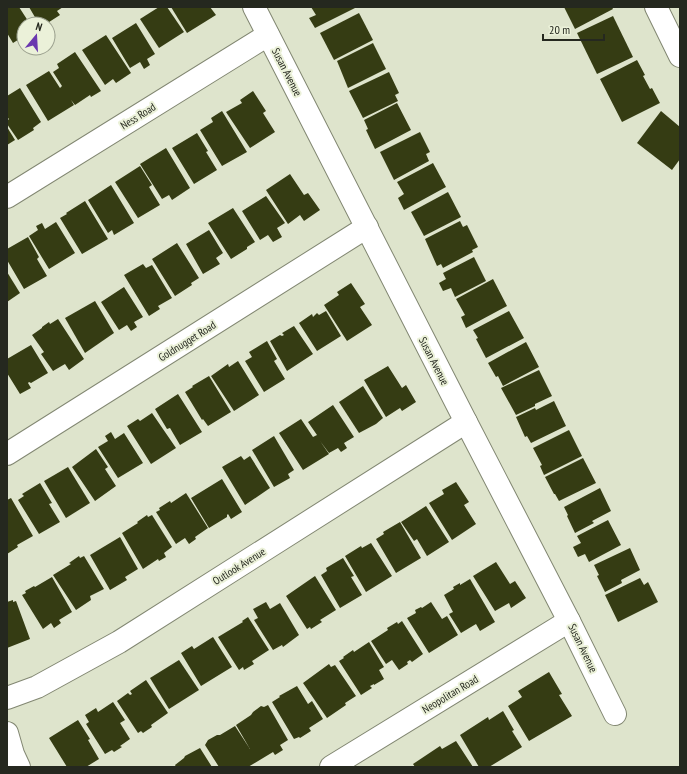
<svg xmlns="http://www.w3.org/2000/svg" width="687" height="774" viewBox="0 0 687 774" font-family="'PT Sans Narrow',sans-serif">
<style>
.building{fill:#353c13}
.lines{fill:none;stroke-linecap:round;stroke-linejoin:round}
.street-casing{stroke:#828772;stroke-width:24}
.street{stroke:#fff;stroke-width:22}
.labels{text-anchor:middle;dominant-baseline:central;stroke-width:4;stroke-linejoin:round;paint-order:stroke}
.street-label{font-size:11px;fill:#25281f;stroke:#ebf1d9}
</style>
<rect width="100%" height="100%" fill="#dee4cc"/>
<g class="building">
<polygon points="7,7 19,7 30,24 24,24 24,36 13,43 7,33"/>
<polygon points="29,7 63,7 57,11 60,15 46,24 39,24"/>
<polygon points="159,7 167,7 184,32 159,48 140,19"/>
<polygon points="171,7 210,7 216,15 187,33"/>
<polygon points="311,7 357,7 315,28 309,18 316,15"/>
<polygon points="564,7 612,7 613,9 575,29"/>
<polygon points="359,13 373,40 334,60 320,33"/>
<polygon points="613,16 633,57 597,74 577,33"/>
<polygon points="136,23 155,54 147,59 150,65 144,69 140,62 130,68 112,38"/>
<polygon points="106,35 131,73 116,83 113,79 105,85 82,50"/>
<polygon points="373,43 386,69 348,88 337,61"/>
<polygon points="75,52 101,91 91,97 90,95 75,105 71,100 74,105 48,121 26,85 49,71 60,88 62,86 53,72 59,68 57,64"/>
<polygon points="637,60 645,75 643,76 650,89 652,88 660,103 622,122 600,79"/>
<polygon points="389,72 399,93 395,95 398,101 363,118 349,91"/>
<polygon points="20,88 41,122 33,128 34,130 18,140 7,124 7,121 9,119 7,117 7,96"/>
<polygon points="253,91 266,111 263,113 275,132 250,148 226,112 242,103 240,100"/>
<polygon points="397,103 411,130 375,149 366,130 368,129 364,120"/>
<polygon points="222,111 247,152 222,166 200,130 213,122 211,118"/>
<polygon points="661,111 680,127 680,159 672,170 637,143"/>
<polygon points="7,127 15,140 7,145"/>
<polygon points="420,132 430,152 426,154 429,161 394,180 380,152"/>
<polygon points="197,133 208,151 206,152 217,170 194,184 172,148"/>
<polygon points="166,148 190,188 172,200 169,195 162,199 140,164"/>
<polygon points="433,163 446,187 404,210 398,198 404,194 397,182"/>
<polygon points="140,166 152,185 149,187 160,205 138,218 115,182"/>
<polygon points="290,174 304,195 308,193 320,210 304,221 300,215 288,224 266,190"/>
<polygon points="111,185 134,223 114,235 112,230 108,233 88,200"/>
<polygon points="448,192 461,217 424,236 411,212"/>
<polygon points="266,196 285,223 277,228 282,237 273,242 268,235 260,240 242,211"/>
<polygon points="85,201 108,239 82,254 60,218 67,214 66,213"/>
<polygon points="233,208 255,242 247,247 247,249 231,259 208,223"/>
<polygon points="460,221 463,227 467,225 478,247 472,250 473,252 443,268 441,264 437,266 425,239"/>
<polygon points="56,222 75,253 49,269 29,236 38,230 36,226 42,223 45,229"/>
<polygon points="209,230 223,253 216,258 220,264 203,274 186,244"/>
<polygon points="28,237 39,257 37,259 47,276 24,289 7,260 7,249"/>
<polygon points="177,243 199,278 191,283 192,285 175,296 152,259"/>
<polygon points="474,257 486,281 455,297 451,288 443,291 439,283 446,279 443,273"/>
<polygon points="143,264 146,268 152,265 172,298 158,306 160,309 149,316 124,275"/>
<polygon points="7,272 20,293 7,302"/>
<polygon points="493,279 507,306 466,328 461,317 465,315 456,299"/>
<polygon points="351,283 365,304 360,307 372,325 347,341 324,305 339,295 337,292"/>
<polygon points="124,287 143,317 134,322 137,327 131,331 127,325 119,330 101,302"/>
<polygon points="95,301 114,333 85,353 65,318"/>
<polygon points="326,311 341,336 317,351 299,323 312,314 313,317 317,313 319,315"/>
<polygon points="509,311 524,338 486,358 476,339 478,338 473,330"/>
<polygon points="58,319 84,359 69,370 65,364 53,371 41,354 44,352 32,335 42,328 42,327 49,322 50,324"/>
<polygon points="294,326 313,354 287,371 270,341 280,335 282,336 284,335 282,333"/>
<polygon points="267,341 277,359 274,361 285,379 264,392 245,361 252,357 249,352"/>
<polygon points="526,342 539,367 503,386 498,376 496,377 488,363"/>
<polygon points="31,345 48,373 31,383 29,382 28,383 31,388 20,394 7,373 7,359"/>
<polygon points="238,361 259,395 234,411 211,376 228,364 229,367"/>
<polygon points="388,366 402,388 406,385 416,402 402,411 400,408 386,417 364,380"/>
<polygon points="539,370 552,396 535,404 535,406 516,415 501,388"/>
<polygon points="209,376 231,412 208,426 203,419 202,420 185,392 193,387 192,386"/>
<polygon points="363,386 383,418 376,424 359,433 339,402"/>
<polygon points="178,394 202,432 180,445 170,428 167,429 155,409"/>
<polygon points="554,401 566,426 531,443 527,436 525,437 516,417 535,408 536,410"/>
<polygon points="333,405 354,437 344,443 347,448 341,452 338,448 329,453 320,441 329,454 303,470 279,433 301,419 313,437 317,435 308,422"/>
<polygon points="152,413 176,448 151,464 127,426 138,419 140,421"/>
<polygon points="569,430 582,456 544,475 540,466 542,465 533,448"/>
<polygon points="111,432 115,439 124,433 143,463 118,478 98,447 108,441 105,436"/>
<polygon points="274,436 294,470 288,474 290,478 274,487 252,450"/>
<polygon points="96,449 108,467 105,469 116,486 95,501 72,467"/>
<polygon points="241,456 244,460 250,456 270,488 245,505 222,467"/>
<polygon points="583,458 596,483 559,501 555,494 554,494 545,477"/>
<polygon points="68,467 90,503 66,518 44,481"/>
<polygon points="222,479 242,512 231,519 228,514 227,515 227,517 209,528 191,498"/>
<polygon points="456,482 469,502 464,505 476,524 452,540 429,503 444,494 442,490"/>
<polygon points="40,483 52,503 49,504 60,522 39,534 18,500 24,496 22,494"/>
<polygon points="600,488 611,511 592,521 594,523 575,533 567,516 568,515 564,507"/>
<polygon points="186,493 208,528 195,537 196,539 189,544 185,538 176,544 156,512 160,510 159,508 170,501 171,503"/>
<polygon points="11,498 33,536 17,545 18,547 7,554 7,500"/>
<polygon points="426,506 449,542 427,556 417,539 414,541 401,522"/>
<polygon points="147,515 148,517 152,515 172,547 164,553 166,557 159,561 158,559 143,569 122,533 138,523 137,522"/>
<polygon points="608,520 621,545 589,562 585,554 578,557 573,547 581,543 577,536"/>
<polygon points="400,522 421,558 396,573 376,539 384,534 383,532"/>
<polygon points="120,537 138,569 125,577 127,580 110,590 90,555"/>
<polygon points="371,543 392,576 366,592 345,556 361,546 362,548"/>
<polygon points="630,548 640,570 621,580 622,583 605,592 597,576 599,575 594,565"/>
<polygon points="79,556 80,558 84,556 104,589 90,596 91,600 76,610 53,575 71,564 69,563"/>
<polygon points="343,558 354,576 351,577 362,595 340,608 321,575 327,571 326,568"/>
<polygon points="496,562 510,584 515,581 526,598 511,608 509,603 495,611 473,576"/>
<polygon points="315,576 336,610 320,620 322,622 311,629 310,627 307,629 286,596"/>
<polygon points="52,577 72,612 59,620 61,623 54,628 51,623 43,629 22,595 26,593 25,591 34,586 35,587"/>
<polygon points="640,578 644,585 648,582 658,602 618,622 605,595"/>
<polygon points="470,579 495,622 480,631 476,624 461,633 449,614 453,612 444,595 454,589 453,587 460,583 460,585"/>
<polygon points="13,600 13,602 16,601 30,639 7,648 7,602"/>
<polygon points="266,602 270,609 280,603 299,635 283,647 282,645 273,650 254,620 258,618 253,609"/>
<polygon points="431,602 442,619 447,616 458,635 429,653 407,618 416,613 415,610 421,607 422,608"/>
<polygon points="248,617 269,650 252,661 254,664 244,670 243,667 239,670 218,637 243,622 242,621"/>
<polygon points="402,621 423,654 412,662 410,660 407,662 408,664 399,670 392,660 386,664 371,641 388,630 387,628 397,622 398,624"/>
<polygon points="213,637 232,667 201,686 181,653 192,646 194,649"/>
<polygon points="369,642 384,667 379,670 384,679 374,685 374,684 370,686 372,688 361,695 339,661 344,658 343,657 353,650 354,652"/>
<polygon points="179,660 199,690 169,709 150,678"/>
<polygon points="329,664 331,667 335,665 356,696 345,703 346,705 327,718 303,683"/>
<polygon points="549,672 562,694 559,695 572,716 529,741 508,706 522,697 518,691"/>
<polygon points="146,680 168,713 151,725 152,727 143,733 141,731 138,733 117,701 128,693 130,695 132,694 130,691"/>
<polygon points="297,686 308,704 312,701 323,719 309,728 311,731 300,738 299,737 294,739 272,702 280,697 279,696"/>
<polygon points="113,702 125,720 120,723 130,739 120,746 122,747 114,752 112,750 105,754 86,724 89,722 85,715 96,708 98,712"/>
<polygon points="268,705 288,740 280,745 283,750 275,755 273,752 248,767 219,767 205,745 208,740 217,735 220,735 235,726 250,749 236,725 251,715 253,712 261,706 264,707"/>
<polygon points="503,711 514,730 512,731 522,747 489,767 479,767 460,735 488,717 489,720"/>
<polygon points="78,720 90,739 88,740 99,759 86,767 67,767 49,738"/>
<polygon points="456,741 473,767 415,767 413,764 440,746 442,749"/>
<polygon points="200,748 212,767 176,767 175,765 184,758 185,756"/>
</g>
<g class="lines">
<defs>
<g id="street">
<polyline points="254,7 466,422 569,621 615,714"/>
<polyline points="656,7 680,56"/>
<polyline points="7,197 268,35"/>
<polyline points="7,454 367,227"/>
<polyline points="7,698 37,687 119,642 466,422"/>
<polyline points="7,733 13,754 19,767"/>
<polyline points="331,767 569,621"/>
</g>
</defs>
<use href="#street" class="street-casing"/>
<use href="#street" class="street"/>
</g>
<g class="labels">
<g class="street-label">
<text transform="translate(287 72) rotate(63)">Susan Avenue</text>
<text transform="translate(138 116) rotate(-32)">Ness Road</text>
<text transform="translate(187 341) rotate(-32)">Goldnugget Road</text>
<text transform="translate(434 361) rotate(63)">Susan Avenue</text>
<text transform="translate(239 566) rotate(-32)">Outlook Avenue</text>
<text transform="translate(583 648) rotate(64)">Susan Avenue</text>
<text transform="translate(450 694) rotate(-31)">Neopolitan Road</text>
</g>
</g>
<rect width="687" height="774" fill="none" stroke="#25281f" stroke-width="16"/>
<g transform="translate(36 36) rotate(18)"><circle r="19" fill="#ebf1d9" stroke="#9ca18f"/>
<path d="M0-3L7 15L0 10L-7 15Z" fill="#6a38af"/>
<text y="-6" font-size="11" font-weight="bold" text-anchor="middle" fill="#25281f">N</text>
</g>
<path d="M543 34v6h61v-6" fill="none" stroke="#25281f" stroke-width="2"/>
<text x="549" y="34" font-size="12" fill="#25281f" stroke="#ebf1d9" stroke-width="3" paint-order="stroke">20 m</text>
</svg>
